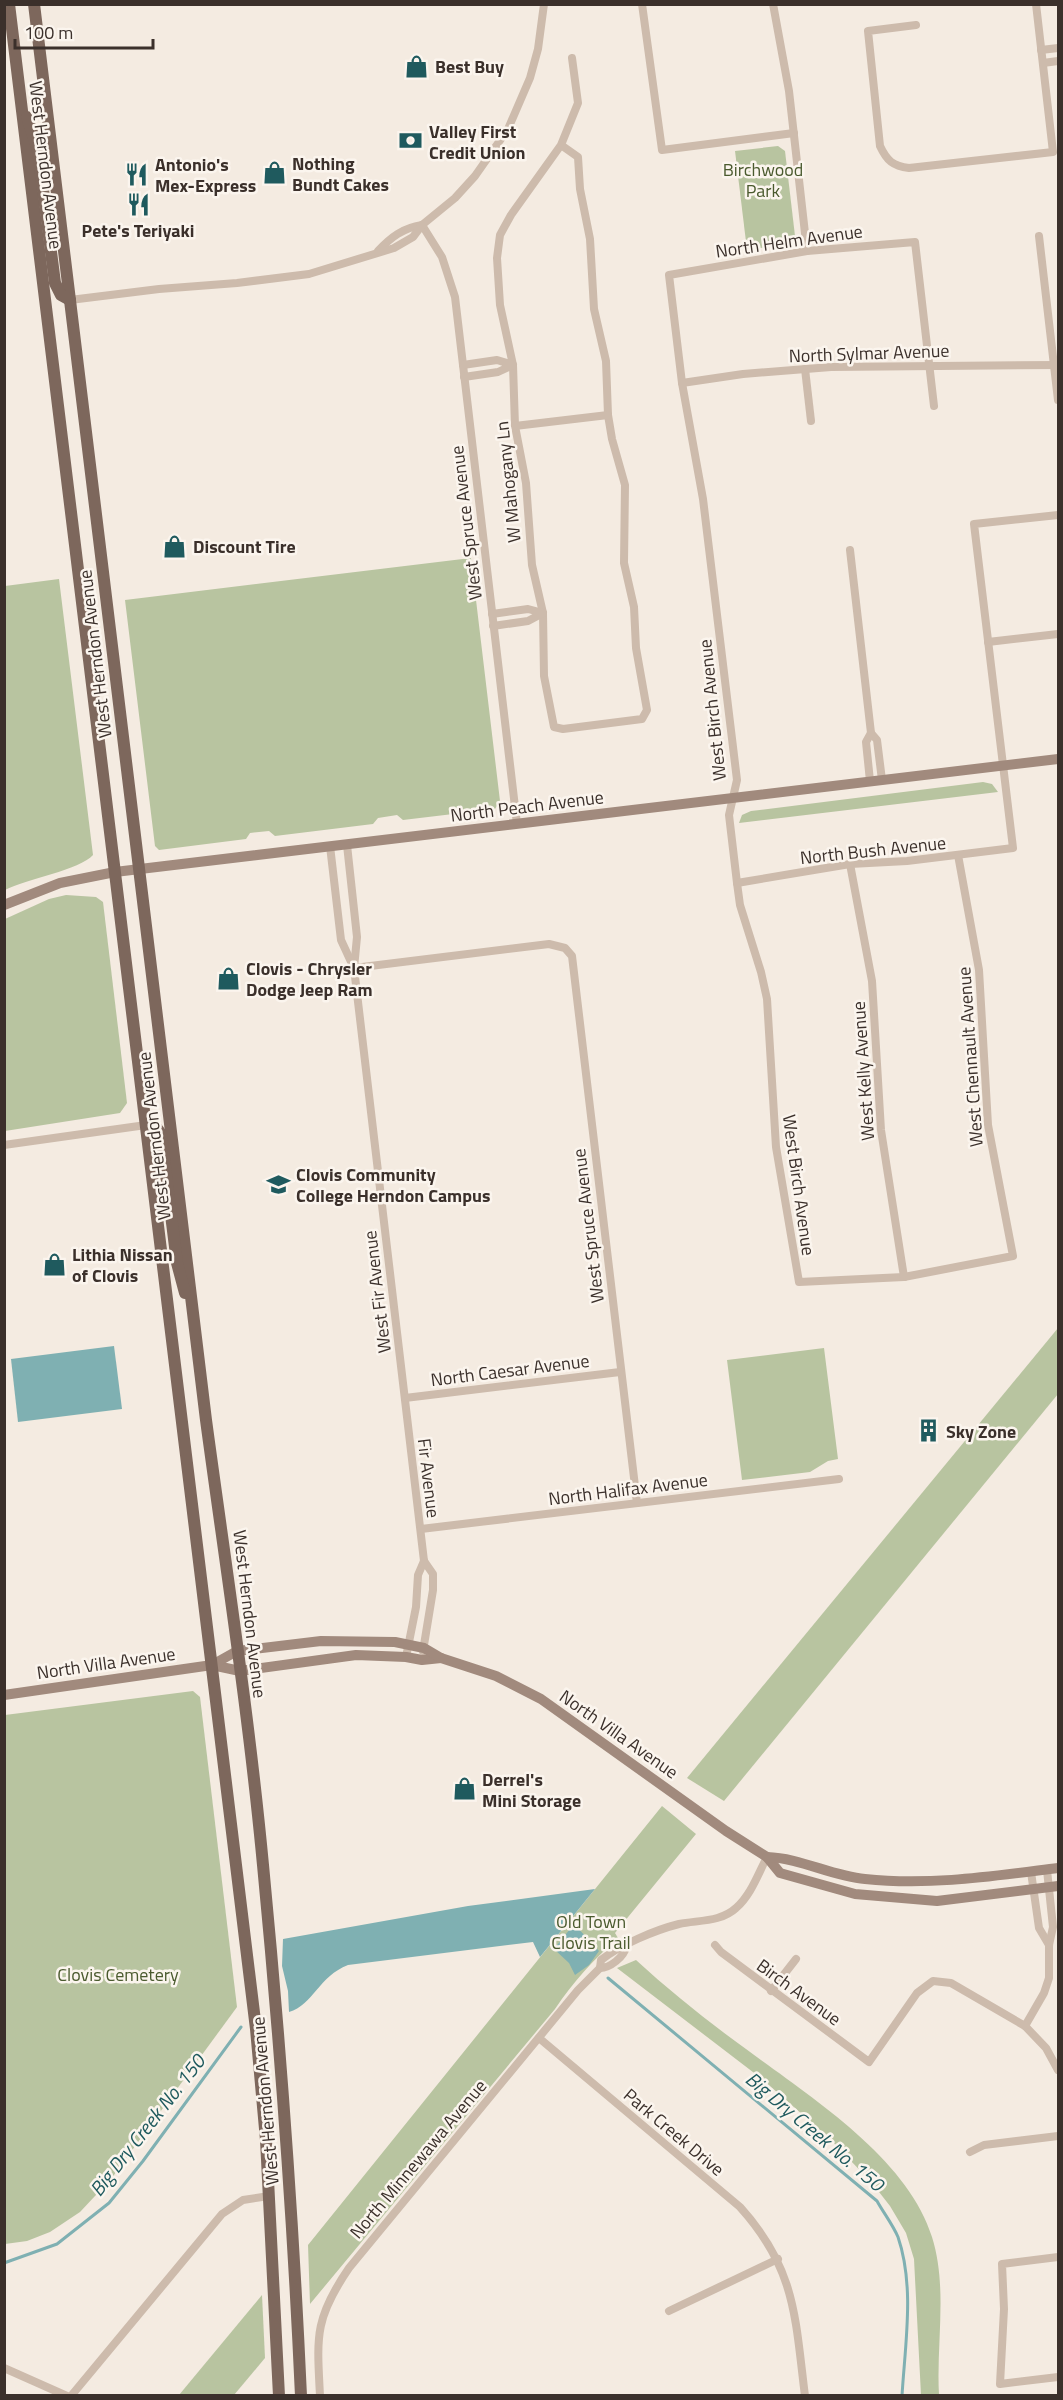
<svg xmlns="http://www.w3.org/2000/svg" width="1063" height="2400" viewBox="0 0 1063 2400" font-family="'Titillium Web',sans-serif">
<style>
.green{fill:#b8c4a0}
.water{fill:#7fb0b2}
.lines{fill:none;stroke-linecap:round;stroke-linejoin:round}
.stream{stroke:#7fb0b2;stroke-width:3}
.street{stroke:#cdbbac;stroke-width:8}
.secondary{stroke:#a18a7d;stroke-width:10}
.primary{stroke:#7d675c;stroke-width:12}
.labels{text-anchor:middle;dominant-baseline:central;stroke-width:5;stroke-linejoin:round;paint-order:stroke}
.poi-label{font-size:18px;font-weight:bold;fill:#3b302b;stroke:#fbf5ee;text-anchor:start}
.street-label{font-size:18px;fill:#3b302b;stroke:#fbf5ee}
.park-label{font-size:18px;fill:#4a5a2e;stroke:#fbf5ee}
.water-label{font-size:20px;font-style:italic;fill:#1f5a5e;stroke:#fbf5ee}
</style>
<rect width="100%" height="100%" fill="#f4ebe1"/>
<g class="green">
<polygon points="778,146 785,151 795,236 789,244 747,250 735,151"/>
<polygon points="471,558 500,801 495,809 403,820 397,815 378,818 373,824 275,836 269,831 250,833 246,839 159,850 155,846 125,600"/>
<path d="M59,579L93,855C80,870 26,879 5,890V586Z"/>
<polygon points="983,782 992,784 998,792 739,823 742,815 751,811"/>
<polygon points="66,895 96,897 103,902 127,1103 120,1113 5,1131 5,919 49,899"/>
<polygon points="1058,1328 1058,1394 724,1801 687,1778"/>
<polygon points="824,1348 838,1459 828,1461 810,1472 742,1480 727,1360"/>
<polygon points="193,1691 200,1697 237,2007 111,2179 80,2212 50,2232 27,2241 5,2244 5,1715"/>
<path d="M662,1806L696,1834L615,1933L618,1938C594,1959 573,1982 555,2009L310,2304L308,2245Z"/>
<path d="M636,1960C671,1992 707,2021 746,2049C809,2096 908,2158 932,2237C948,2288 936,2343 939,2395H921L914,2259L906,2233L890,2206L872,2183L828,2137L762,2079L617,1968Z"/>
<polygon points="262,2295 265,2358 234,2395 179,2395"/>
</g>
<g class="water">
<polygon points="114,1346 122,1409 18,1422 11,1359"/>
<path d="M595,1889L540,1957L533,1942L348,1965C319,1976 313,2005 289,2012L288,1991L282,1966L283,1939L468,1906Z"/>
<polygon points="574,1924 599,1951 589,1965 575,1975 569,1963 554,1949"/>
</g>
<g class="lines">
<g class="stream">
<path d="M608,1978L877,2201C883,2212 893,2225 898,2237C915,2287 905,2344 902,2396"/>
<polyline points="4,2263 57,2244 109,2203 143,2161 241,2027"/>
</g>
<g class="street">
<polyline points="642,4 662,150 794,133"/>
<polyline points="773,4 789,91 807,251"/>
<path d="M916,25L868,31L880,146C887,161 893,166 909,168L1053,152L1036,4"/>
<polyline points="1041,50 1058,48"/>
<polyline points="1043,63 1058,61"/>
<polyline points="561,145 511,215 500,235 497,258 500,305 513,365 515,426 526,483 532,565 543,613 544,676 554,727 563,729 642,719 647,710 636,648 634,607 624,563 625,485 612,439 608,415 606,361 594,309 590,239 580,189 578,157 561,145 578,103 572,58"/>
<polyline points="422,225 442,257 455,297 517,824"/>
<polyline points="1039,236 1058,400"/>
<path d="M378,251C391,237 403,228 422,225"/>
<polyline points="70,300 159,289 237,283 309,274 394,248 413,237 422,225 455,198 475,176 508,129 530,78 538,49 544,4"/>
<polyline points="463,365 497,360 513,365 498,372 464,377"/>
<polyline points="805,369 811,421"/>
<polyline points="682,383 743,374 831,367 1058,365"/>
<polyline points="934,406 915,242 807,251 669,275 682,383 703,499 737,780 729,815 737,883 740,905 761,972 767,999 776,1147 799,1282 904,1277 1013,1256 988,1125 979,970 958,855"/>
<polyline points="515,426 608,415"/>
<polyline points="850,550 871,733 877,740 882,780"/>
<polyline points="492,614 528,609 543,613 528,621 493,626"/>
<polyline points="988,642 1058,634"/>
<polyline points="870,781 866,742 871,733"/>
<polyline points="347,845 357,937 354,968 424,1561 433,1574 433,1590 423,1651"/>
<polyline points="330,846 341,940 353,966"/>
<polyline points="850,864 872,981 881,1130 904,1277"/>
<polyline points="737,883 850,864 907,861 1013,848 974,524 1058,515"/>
<polyline points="354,968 549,944 565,948 572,956 637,1503"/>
<polyline points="4,1145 146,1125"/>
<polyline points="405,1398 620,1372"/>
<polyline points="421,1529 839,1479"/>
<polyline points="406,1657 416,1607 418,1575 424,1561"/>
<polyline points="1047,1870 1053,1927 1049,1945 1049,1978 1044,1993 1025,2026 1046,2048 1058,2070"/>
<polyline points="1031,1872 1039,1928 1049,1945"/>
<polyline points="715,1945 721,1952 869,2062 917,1993 933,1981 951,1983 1025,2026"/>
<path d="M600,1968C610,1968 624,1957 626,1947"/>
<polyline points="771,1991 796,1959"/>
<path d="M539,2038L740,2207C796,2269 795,2317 805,2396"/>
<polyline points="970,2152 984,2145 1058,2136"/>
<polyline points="1058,2257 1002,2264 1004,2309 1000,2384 1058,2377"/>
<polyline points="669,2311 778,2259"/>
<polyline points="4,2368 67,2396"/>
<polyline points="71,2396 222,2214 243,2200 269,2196"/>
<path d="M320,2396C317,2337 314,2319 349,2268L578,1990L600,1968L601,1960C620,1945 655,1930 679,1924C699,1920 721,1922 736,1908C751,1895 758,1874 767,1857"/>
</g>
<g class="secondary">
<polyline points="4,905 60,883 115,872 1058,759"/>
<polyline points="212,1665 240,1671 356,1655 406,1657 422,1660 441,1658"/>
<polyline points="4,1695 212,1665 237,1651 321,1641 395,1642 424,1648 441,1658 496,1676 541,1699 726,1831 767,1857 780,1873 855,1894 937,1901 1058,1886"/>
<path d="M767,1857C801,1858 831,1876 865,1879C930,1886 994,1876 1058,1868"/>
</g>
<g class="primary">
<polyline points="9,4 256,2029 266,2140 279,2396"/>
<path d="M34,4L206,1420C226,1568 249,1716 263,1865C280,2041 293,2218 301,2396"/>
<polyline points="27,117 38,151 55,283 61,295 70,300"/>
<polyline points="146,1125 156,1127 161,1134 177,1263 185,1293"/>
</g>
</g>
<defs>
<symbol id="shop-bare" viewBox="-9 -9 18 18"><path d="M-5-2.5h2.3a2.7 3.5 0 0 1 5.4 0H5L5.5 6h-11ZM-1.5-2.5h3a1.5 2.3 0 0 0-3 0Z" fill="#1f5a5e" stroke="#fbf5ee" stroke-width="2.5" paint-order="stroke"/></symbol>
<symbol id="bank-bare" viewBox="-9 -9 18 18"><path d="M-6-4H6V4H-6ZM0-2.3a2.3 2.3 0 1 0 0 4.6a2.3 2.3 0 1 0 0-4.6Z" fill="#1f5a5e" stroke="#fbf5ee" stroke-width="2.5" paint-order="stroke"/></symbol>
<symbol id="restaurant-bare" viewBox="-9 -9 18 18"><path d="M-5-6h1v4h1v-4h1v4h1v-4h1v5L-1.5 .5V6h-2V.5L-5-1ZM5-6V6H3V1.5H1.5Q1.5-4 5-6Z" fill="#1f5a5e" stroke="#fbf5ee" stroke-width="2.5" paint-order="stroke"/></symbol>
<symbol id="university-bare" viewBox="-9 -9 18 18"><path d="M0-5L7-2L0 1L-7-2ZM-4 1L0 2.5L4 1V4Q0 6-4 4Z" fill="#1f5a5e" stroke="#fbf5ee" stroke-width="2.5" paint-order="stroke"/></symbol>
<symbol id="building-bare" viewBox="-9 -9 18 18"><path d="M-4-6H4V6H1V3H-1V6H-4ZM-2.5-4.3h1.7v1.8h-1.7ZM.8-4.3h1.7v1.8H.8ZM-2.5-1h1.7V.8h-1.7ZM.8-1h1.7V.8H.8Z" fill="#1f5a5e" stroke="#fbf5ee" stroke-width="2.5" paint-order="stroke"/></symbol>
</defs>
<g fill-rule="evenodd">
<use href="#shop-bare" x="400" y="50" width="33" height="33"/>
<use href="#bank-bare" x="394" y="124" width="33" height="33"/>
<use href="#shop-bare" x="258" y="156" width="33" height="33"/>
<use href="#restaurant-bare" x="120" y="158" width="33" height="33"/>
<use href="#restaurant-bare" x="122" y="188" width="33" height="33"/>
<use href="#shop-bare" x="158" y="530" width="33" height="33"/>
<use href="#shop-bare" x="212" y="962" width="33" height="33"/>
<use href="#university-bare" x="262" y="1168" width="33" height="33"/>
<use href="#shop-bare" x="38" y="1248" width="33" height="33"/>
<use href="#building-bare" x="912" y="1414" width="33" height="33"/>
<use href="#shop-bare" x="448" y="1772" width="33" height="33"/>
</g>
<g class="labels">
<g class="poi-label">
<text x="435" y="66">Best Buy</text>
<text x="429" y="131">Valley First<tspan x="429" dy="21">Credit Union</tspan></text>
<text x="292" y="163">Nothing<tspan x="292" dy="21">Bundt Cakes</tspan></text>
<text x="155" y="164">Antonio's<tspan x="155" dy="21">Mex-Express</tspan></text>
<text x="138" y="230" text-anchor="middle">Pete's Teriyaki</text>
<text x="193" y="546">Discount Tire</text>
<text x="246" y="968">Clovis - Chrysler<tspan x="246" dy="21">Dodge Jeep Ram</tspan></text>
<text x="296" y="1174">Clovis Community<tspan x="296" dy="21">College Herndon Campus</tspan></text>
<text x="72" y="1254">Lithia Nissan<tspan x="72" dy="21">of Clovis</tspan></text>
<text x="946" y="1431">Sky Zone</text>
<text x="482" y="1779">Derrel's<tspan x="482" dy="21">Mini Storage</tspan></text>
</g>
<g class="street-label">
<text transform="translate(46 165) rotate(83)">West Herndon Avenue</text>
<text transform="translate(789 241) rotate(-8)">North Helm Avenue</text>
<text transform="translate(869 353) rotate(-2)">North Sylmar Avenue</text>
<text transform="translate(508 482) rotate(-96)">W Mahogany Ln</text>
<text transform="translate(466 523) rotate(-97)">West Spruce Avenue</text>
<text transform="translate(95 654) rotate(-97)">West Herndon Avenue</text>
<text transform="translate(712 710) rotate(-96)">West Birch Avenue</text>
<text transform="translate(527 806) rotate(-7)">North Peach Avenue</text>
<text transform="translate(873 850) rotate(-6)">North Bush Avenue</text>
<text transform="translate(970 1057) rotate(-94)">West Chennault Avenue</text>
<text transform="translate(863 1071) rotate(-94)">West Kelly Avenue</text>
<text transform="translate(154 1136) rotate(-97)">West Herndon Avenue</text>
<text transform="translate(799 1185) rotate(82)">West Birch Avenue</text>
<text transform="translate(588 1226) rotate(-97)">West Spruce Avenue</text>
<text transform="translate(377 1292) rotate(-97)">West Fir Avenue</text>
<text transform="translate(510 1370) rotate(-7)">North Caesar Avenue</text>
<text transform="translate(429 1478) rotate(83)">Fir Avenue</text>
<text transform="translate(628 1489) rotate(-7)">North Halifax Avenue</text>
<text transform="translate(250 1614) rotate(83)">West Herndon Avenue</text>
<text transform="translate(106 1663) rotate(-8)">North Villa Avenue</text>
<text transform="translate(619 1734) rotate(35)">North Villa Avenue</text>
<text transform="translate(799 1992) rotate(36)">Birch Avenue</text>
<text transform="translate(265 2101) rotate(-95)">West Herndon Avenue</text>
<text transform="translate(674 2132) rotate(40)">Park Creek Drive</text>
<text transform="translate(418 2159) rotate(-50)">North Minnewawa Avenue</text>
</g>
<g class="park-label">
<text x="763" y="169">Birchwood<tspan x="763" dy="21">Park</tspan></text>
<text x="591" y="1921">Old Town<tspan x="591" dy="21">Clovis Trail</tspan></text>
<text x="118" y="1974">Clovis Cemetery</text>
</g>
<g class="water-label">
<text transform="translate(147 2125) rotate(-52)">Big Dry Creek No. 150</text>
<text transform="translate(815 2131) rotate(40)">Big Dry Creek No. 150</text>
</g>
</g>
<rect width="1063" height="2400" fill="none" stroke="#3b302b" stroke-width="12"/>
<path d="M15 39v9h138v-9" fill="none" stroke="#3b302b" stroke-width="3"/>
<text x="24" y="39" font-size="18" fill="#3b302b" stroke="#fbf5ee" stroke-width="4.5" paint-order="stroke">100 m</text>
</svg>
